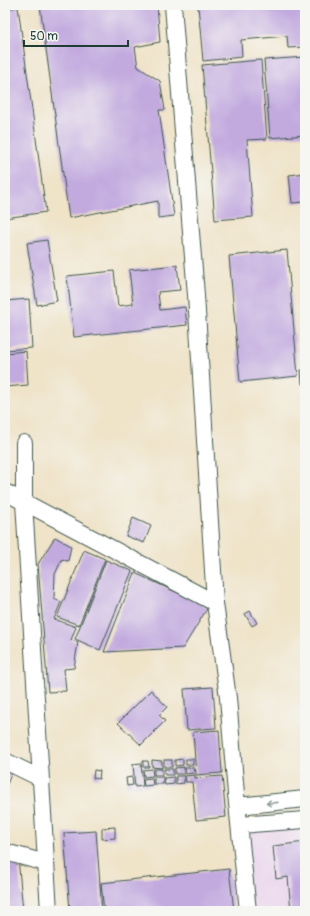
<svg xmlns="http://www.w3.org/2000/svg" width="310" height="916" viewBox="0 0 310 916" font-family="Pangolin,sans-serif">
<style>
.built{fill:#e9d2ed}
.building{fill:#c2aadf}
.lines{fill:none;stroke-linecap:round;stroke-linejoin:round}
.street-casing{stroke:#3e564a;stroke-width:18}
.street{stroke:#fff;stroke-width:16}
.oneway{stroke:#8f9e9a}
</style>
<rect width="100%" height="100%" fill="#f6f6f2"/>
<filter id="ink" filterUnits="userSpaceOnUse"><feTurbulence type="fractalNoise" baseFrequency=".025" numOctaves="2"/><feDisplacementMap in="SourceGraphic" scale="8" xChannelSelector="R" yChannelSelector="G"/><feConvolveMatrix kernelMatrix="1 2 1 2 8 2 1 2 1" color-interpolation-filters="sRGB"/></filter>
<filter id="wash" filterUnits="userSpaceOnUse"><feTurbulence type="fractalNoise" baseFrequency=".012" numOctaves="4" result="noise"/><feDisplacementMap in="SourceGraphic" scale="16" xChannelSelector="R" yChannelSelector="G"/><feGaussianBlur stdDeviation="0.9" result="paint"/><feColorMatrix in="noise" values="0 0 0 0 0 0 0 0 0 0 0 0 0 0 0 0 0 1.4 0 .05"/><feComposite in="paint" operator="in"/></filter>
<g filter="url(#wash)">
<rect width="100%" height="100%" fill="#efe3c8"/>
<polygon class="built" points="305,820 305,911 246,911 240,825"/>
<g id="blocks">
<g class="building">
<polygon points="40,5 157,5 160,42 135,47 138,67 160,81 165,110 159,110 174,216 158,218 158,201 69,218"/>
<polygon points="207,5 305,5 305,47 288,48 287,36 241,40 242,57 203,61 198,6"/>
<polygon points="18,7 46,212 5,218 5,9"/>
<polygon points="305,57 305,135 270,138 264,60"/>
<polygon points="261,60 267,139 247,140 253,217 215,220 202,65"/>
<polygon points="305,173 305,202 292,203 289,175"/>
<polygon points="47,240 57,301 37,305 27,243"/>
<polygon points="287,250 298,376 240,382 229,256"/>
<polygon points="177,265 180,290 158,292 160,310 185,307 187,325 74,337 67,276 114,271 118,306 133,304 129,270"/>
<polygon points="29,299 32,348 5,350 5,301"/>
<polygon points="26,351 28,385 5,387 5,353"/>
<polygon points="301,370 305,370 305,384 302,384"/>
<polygon points="133,518 151,526 144,543 126,536"/>
<polygon points="55,537 71,546 68,561 62,559 55,574 54,599 61,602 54,619 76,627 71,640 78,642 74,668 64,669 66,691 48,692 38,564"/>
<polygon points="84,550 105,559 79,625 57,617"/>
<polygon points="106,560 132,571 100,650 75,639"/>
<polygon points="135,573 208,607 183,648 104,652"/>
<polygon points="250,611 257,623 252,626 245,614"/>
<polygon points="213,687 216,728 187,730 184,689"/>
<polygon points="151,690 167,707 159,715 165,721 141,745 118,723"/>
<polygon points="219,730 222,773 196,775 193,732"/>
<polygon points="183,759 183,765 175,766 175,760"/>
<rect x="186" y="759" width="7" height="6"/>
<polygon points="152,760 162,761 162,768 152,767"/>
<rect x="164" y="760" width="8" height="7"/>
<polygon points="143,761 148,761 149,767 143,767"/>
<polygon points="141,763 143,786 135,787 133,764"/>
<polygon points="184,767 184,774 175,774 175,768"/>
<polygon points="193,767 194,773 186,774 185,768"/>
<polygon points="5,769 12,772 5,789"/>
<polygon points="152,769 153,776 144,777 143,770"/>
<rect x="154" y="769" width="8" height="6"/>
<polygon points="164,769 173,769 173,775 165,775"/>
<polygon points="94,770 100,771 99,779 93,778"/>
<polygon points="195,775 195,778 222,776 226,817 196,820 192,782 186,782 185,776"/>
<polygon points="176,776 184,776 184,783 176,784"/>
<polygon points="132,777 133,785 127,786 126,778"/>
<rect x="154" y="777" width="9" height="7"/>
<polygon points="174,777 174,784 165,785 164,778"/>
<polygon points="152,778 153,785 144,786 143,779"/>
<polygon points="115,827 115,838 102,839 102,828"/>
<polygon points="96,831 102,911 70,911 64,833"/>
<polygon points="305,842 305,911 291,911 288,877 276,879 273,846"/>
<polygon points="18,858 23,911 5,911 5,859"/>
<polygon points="229,869 234,911 104,911 101,883"/>
</g>
</g>
</g>
<g filter="url(#ink)">
<use href="#blocks" fill-opacity="0" stroke="#3e564a" stroke-width="1"/>
<g class="lines">
<defs>
<g id="street">
<polyline points="173,5 196,295 215,603 228,698 236,794 248,911"/>
<polyline points="24,443 24,502 49,911"/>
<polyline points="5,492 215,603"/>
<polyline points="5,761 40,778"/>
<polyline points="238,806 305,799"/>
<polyline points="240,825 305,820"/>
<polyline points="5,852 46,863"/>
</g>
</defs>
<use href="#street" class="street-casing"/>
<use href="#street" class="street"/>
</g>
<defs><path id="oneway-shaft" d="M-6 0H5M1.5-3L5.5 0L1.5 3" fill="none" stroke-width="1.6" stroke-linecap="round" stroke-linejoin="round"/></defs>
<use class="oneway" href="#oneway-shaft" transform="translate(272 803) rotate(174)"/>
</g>
<rect width="310" height="916" fill="none" stroke="#f6f6f2" stroke-width="20"/>
<path d="M24 40v6h104v-6" fill="none" stroke="#1f3d34" stroke-width="2"/>
<text x="30" y="40" font-size="12" fill="#1f3d34" stroke="#f6f6f2" stroke-width="3" paint-order="stroke">50 m</text>
</svg>
